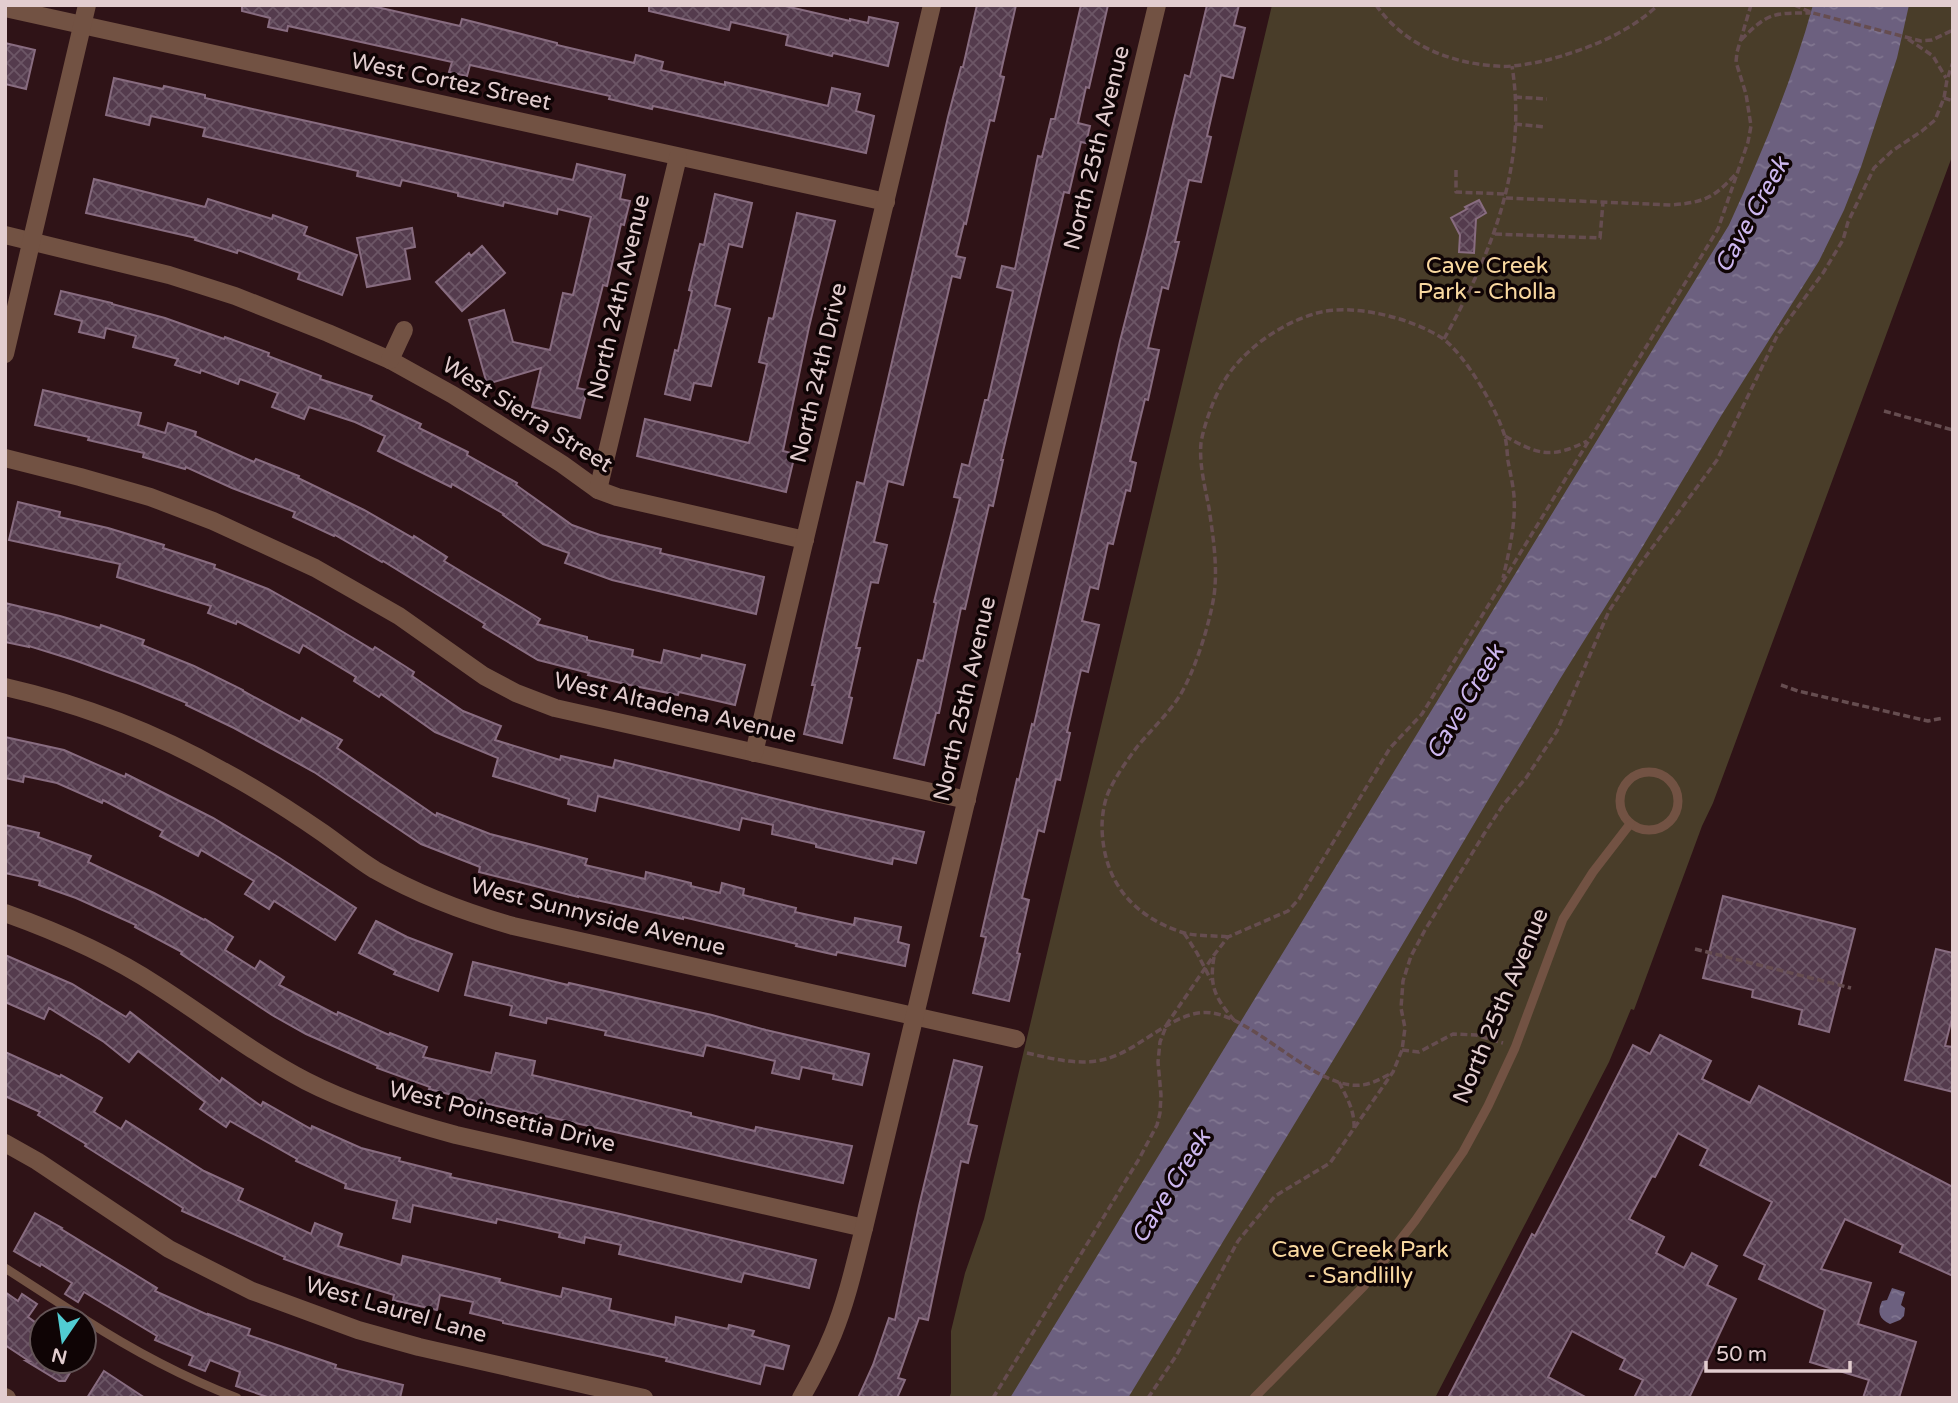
<svg xmlns="http://www.w3.org/2000/svg" width="1958" height="1403" viewBox="0 0 1958 1403" font-family="'Varela Round',sans-serif">
<style>
.park{fill:#493d29}
.water{fill:url(#water-ripples)}
.building{fill:url(#building-cross-hatch);stroke:#886c80;stroke-width:2}
.lines{fill:none;stroke-linecap:round;stroke-linejoin:round}
.path{stroke:#664d50;stroke-width:3.5;stroke-dasharray:7 3.5;stroke-linecap:butt}
.service{stroke:#725243;stroke-width:9}
.minor{stroke:#725243;stroke-width:18}
.tertiary{stroke:#725243;stroke-width:18}
.labels{text-anchor:middle;dominant-baseline:central;stroke-width:7;stroke-linejoin:round;paint-order:stroke}
.street-label{font-size:23px;fill:#e2cdcf;stroke:#0f0405}
.park-label{font-size:23px;fill:#f9d8a0;stroke:#0f0405}
.water-label{font-size:24px;font-style:italic;fill:#cdb7ef;stroke:#0f0405}
</style>
<defs>
<pattern id="water-ripples" width="26" height="14" patternUnits="userSpaceOnUse" patternTransform="scale(1.75)"><rect width="26" height="14" fill="#6c607f"/><path d="M2 4q2-2 4 0t4 0M15 11q2-2 4 0t4 0" fill="none" stroke="#817690"/></pattern>
<pattern id="building-cross-hatch" width="8" height="8" patternUnits="userSpaceOnUse" patternTransform="scale(1.75)"><rect width="8" height="8" fill="#543b4d"/><path d="M0 0l8 8M0 8l8-8" fill="none" stroke="#6c5666"/></pattern>
</defs>
<rect width="100%" height="100%" fill="#2f1317"/>
<polygon class="park" points="1272,5 1953,5 1953,154 1713,803 1702,826 1634,1010 1631,1009 1609,1062 1435,1398 949,1398 951,1393 951,1331 965,1273 984,1219"/>
<g class="water">
<path d="M1813,5H1909L1897,58L1861,167L1844,210L1819,261L1721,416L1637,556L1560,679L1360,1016L1128,1398H1010L1729,225C1762,153 1792,81 1813,5Z"/>
<path d="M1892,1288L1905,1292L1901,1305L1905,1308L1904,1316L1900,1320L1890,1324C1879,1319 1877,1312 1882,1301L1887,1300Z"/>
</g>
<g class="building">
<polygon points="242,5 368,5 460,26 462,19 557,43 557,45 634,63 636,55 663,62 661,70 725,85 725,82 828,106 832,88 860,94 856,111 874,116 866,153 653,106 652,109 609,99 610,96 470,65 467,76 449,72 452,62 288,26 287,31 268,27 270,18 242,11"/>
<polygon points="649,5 781,5 850,21 850,19 868,23 869,17 898,23 888,66 833,53 832,56 786,45 788,35 731,22 729,30 649,11"/>
<polygon points="977,5 1016,5 1000,76 1004,77 994,121 990,120 966,224 964,223 956,256 965,258 960,278 952,276 903,485 888,481 874,542 887,545 878,583 871,582 856,648 860,648 849,697 852,698 842,743 804,734 815,685 812,685 857,482 864,484 948,117 961,67 963,67"/>
<polygon points="1081,5 1108,5 1089,88 1086,87 1078,123 1090,126 1086,143 1081,142 1069,193 1064,192 1001,460 1003,460 993,506 989,505 965,609 961,608 939,713 936,713 924,765 894,758 918,660 923,661 936,603 934,602 960,498 954,497 962,464 969,466 985,400 988,400 1013,291 997,287 1002,266 1015,269 1038,156 1042,157 1051,119 1055,119"/>
<polygon points="1207,5 1239,5 1234,25 1245,28 1233,78 1221,75 1207,136 1211,137 1201,182 1189,180 1175,242 1179,242 1168,289 1162,287 1148,348 1159,350 1148,400 1145,399 1130,461 1136,463 1130,491 1126,490 1113,544 1108,543 1098,589 1090,587 1082,621 1099,625 1088,672 1081,670 1067,732 1070,733 1060,780 1056,779 1044,832 1038,830 1022,898 1029,900 1017,953 1020,954 1009,1001 973,993 986,937 981,936 1017,779 1019,780 1032,724 1034,725 1120,341 1147,235 1172,128 1185,75 1190,77"/>
<polygon points="5,43 35,50 26,89 5,84"/>
<polygon points="114,78 163,89 164,86 205,95 205,98 266,112 573,180 577,164 625,175 620,199 630,201 624,225 621,224 607,286 603,285 577,388 587,390 580,418 532,407 541,368 487,384 469,320 504,310 513,342 550,350 563,293 573,295 591,217 558,209 557,214 504,202 503,206 458,196 458,193 402,180 400,186 357,176 358,171 203,136 205,128 151,116 149,125 106,115"/>
<polygon points="94,179 205,207 208,199 272,219 273,215 307,227 304,235 357,255 342,295 298,279 300,273 238,250 237,253 195,240 196,238 86,213"/>
<polygon points="715,194 752,203 742,247 729,244 715,305 730,309 711,386 694,383 690,400 665,394 675,350 678,351 692,291 689,290 700,244 704,245"/>
<polygon points="1479,200 1486,213 1476,219 1474,253 1459,252 1460,235 1451,218 1467,209 1465,207"/>
<polygon points="797,213 835,221 809,327 783,451 795,454 786,492 637,456 645,419 749,443 767,364 759,362 769,318 773,319"/>
<polygon points="412,228 415,247 405,249 410,279 367,287 357,238"/>
<polygon points="482,246 505,273 462,311 436,282 469,253 471,256"/>
<polygon points="61,291 112,303 112,304 165,318 224,339 225,337 269,353 268,356 321,376 320,379 372,396 370,400 421,424 419,428 468,452 467,455 517,483 516,485 572,525 600,535 661,549 660,553 764,577 756,614 612,580 565,563 569,553 543,544 503,515 504,514 452,484 451,487 378,451 385,436 355,422 309,407 304,419 272,407 278,393 240,379 238,384 201,370 200,373 175,365 178,359 133,347 136,336 106,328 104,338 79,332 82,321 55,314"/>
<polygon points="43,390 141,413 138,425 165,433 168,423 196,432 195,436 254,462 256,459 299,476 298,478 364,510 413,538 414,536 447,557 444,561 540,619 537,624 587,637 587,640 633,650 632,656 661,663 664,650 701,659 702,655 745,665 735,705 679,692 678,695 625,684 588,675 589,673 538,660 483,627 485,624 383,561 382,562 335,535 334,536 293,517 295,512 232,488 186,467 185,469 143,457 144,453 88,440 89,437 35,425"/>
<polygon points="18,502 60,512 59,517 108,528 164,545 163,548 215,565 214,568 268,589 318,617 373,650 375,647 414,672 412,676 463,711 501,726 495,740 560,760 561,756 613,768 615,760 818,809 924,832 916,863 893,858 892,864 816,847 816,844 772,834 773,825 742,818 739,830 598,796 595,811 568,804 569,799 493,776 498,758 435,732 381,694 379,697 354,681 356,677 303,645 299,653 237,621 236,624 208,613 211,606 117,577 120,564 9,540"/>
<polygon points="5,603 60,616 100,628 101,625 144,640 142,645 194,666 243,690 243,691 300,722 302,718 342,740 337,748 436,816 437,813 490,834 587,859 585,865 645,879 646,872 691,883 691,886 720,893 722,883 744,889 743,895 796,908 795,912 854,925 855,918 901,927 898,942 909,945 905,966 837,952 836,955 796,946 797,944 683,917 683,919 578,896 578,897 479,872 480,867 421,844 314,772 234,728 186,705 187,703 138,683 74,660 29,646 29,647 5,642"/>
<polygon points="5,737 64,750 125,777 126,774 213,818 278,857 356,908 335,940 274,901 269,909 245,894 254,881 201,850 198,856 160,836 163,831 103,800 102,803 57,783 24,776 23,782 5,778"/>
<polygon points="5,825 39,833 38,837 91,856 88,862 154,893 204,920 205,919 233,937 225,950 255,969 260,961 284,977 279,985 337,1015 338,1012 389,1035 390,1033 427,1047 423,1057 491,1073 496,1053 535,1061 532,1075 691,1113 691,1116 755,1131 756,1127 852,1146 843,1183 737,1160 523,1111 523,1112 484,1103 429,1089 430,1087 377,1068 378,1066 306,1034 272,1015 181,954 182,952 135,927 136,925 76,898 39,885 40,881 5,873"/>
<polygon points="1723,896 1855,929 1829,1032 1799,1024 1802,1010 1752,997 1753,990 1703,978"/>
<polygon points="376,921 407,937 452,954 438,991 394,974 396,971 359,953"/>
<polygon points="1936,949 1953,953 1953,1014 1945,1046 1953,1047 1953,1092 1905,1080"/>
<polygon points="5,955 72,984 126,1017 130,1012 220,1082 222,1078 261,1106 263,1102 311,1129 312,1126 361,1148 400,1158 399,1161 451,1174 450,1177 616,1213 816,1260 809,1288 744,1273 741,1282 619,1254 621,1245 585,1237 584,1243 559,1237 560,1233 497,1219 496,1223 413,1205 410,1222 393,1218 397,1201 345,1188 346,1184 296,1161 297,1159 230,1121 226,1127 200,1109 205,1102 138,1051 129,1062 104,1042 49,1008 44,1019 5,1002"/>
<polygon points="473,962 568,985 569,983 712,1015 766,1030 869,1054 862,1085 833,1079 834,1074 802,1067 799,1079 772,1073 775,1061 706,1045 703,1056 605,1035 606,1031 547,1018 546,1023 510,1015 512,1006 465,995"/>
<polygon points="1660,1035 1711,1061 1702,1079 1750,1103 1759,1086 1953,1187 1953,1276 1900,1252 1903,1245 1845,1219 1821,1269 1871,1283 1858,1324 1916,1342 1899,1398 1863,1398 1869,1380 1810,1362 1825,1310 1759,1279 1765,1265 1744,1255 1772,1202 1700,1165 1708,1149 1678,1133 1655,1177 1652,1176 1629,1219 1664,1237 1656,1253 1684,1268 1692,1253 1717,1266 1707,1285 1736,1299 1689,1398 1634,1398 1643,1380 1620,1369 1625,1359 1572,1331 1548,1377 1587,1398 1448,1398 1532,1234 1535,1236 1581,1148 1633,1045 1650,1054"/>
<polygon points="5,1052 60,1077 61,1075 102,1098 94,1112 121,1129 126,1121 204,1171 243,1189 238,1200 311,1234 315,1223 342,1234 338,1246 401,1265 403,1256 500,1279 499,1282 561,1297 563,1288 611,1299 609,1310 675,1325 676,1317 728,1329 729,1325 754,1331 752,1336 789,1346 783,1369 765,1365 760,1384 666,1361 667,1358 503,1323 503,1321 470,1313 473,1302 440,1295 437,1310 393,1300 394,1295 322,1273 284,1259 285,1257 182,1211 183,1208 85,1146 86,1144 38,1115 40,1112 5,1096"/>
<polygon points="954,1060 982,1067 968,1124 977,1126 968,1163 961,1161 928,1320 919,1318 898,1378 905,1380 897,1398 858,1398 873,1365 889,1318 895,1320 919,1206"/>
<polygon points="35,1213 62,1228 61,1229 157,1288 155,1291 208,1315 208,1314 250,1329 248,1335 336,1365 335,1368 403,1385 400,1398 270,1398 236,1386 240,1372 210,1360 205,1371 189,1365 193,1356 155,1340 157,1336 84,1292 78,1302 65,1294 72,1283 41,1264 40,1266 14,1251"/>
<polygon points="5,1292 18,1301 22,1294 37,1304 28,1317 42,1327 42,1361 77,1361 65,1381 59,1381 26,1361 29,1361 5,1345"/>
<polygon points="104,1371 145,1398 87,1398"/>
</g>
<g class="lines">
<g class="path">
<path d="M1376,5C1401,41 1442,60 1485,65C1494,66 1503,67 1512,66C1534,64 1553,59 1574,52C1604,42 1635,27 1658,5"/>
<polyline points="1794,5 1813,13 1921,41 1932,40 1953,30"/>
<polyline points="1908,39 1933,56 1946,78"/>
<path d="M1741,40C1768,12 1774,13 1811,13"/>
<polyline points="1515,97 1547,99"/>
<polyline points="1944,98 1953,101"/>
<polyline points="1515,124 1545,127"/>
<polyline points="1456,170 1456,192 1506,194"/>
<path d="M1506,198L1672,205C1705,202 1713,198 1735,175"/>
<polyline points="1495,234 1600,238 1603,202"/>
<path d="M1444,339C1491,255 1528,165 1512,66"/>
<polyline points="1884,411 1953,430"/>
<path d="M1505,436C1538,455 1552,459 1587,441"/>
<polyline points="1781,685 1798,691 1928,721 1943,718"/>
<polyline points="1184,933 1197,953 1211,980"/>
<path d="M1228,937C1213,935 1196,937 1181,932C1131,915 1103,880 1102,827C1102,814 1105,797 1111,787C1118,773 1128,759 1137,747C1151,730 1167,715 1179,697C1195,671 1209,626 1214,596C1218,567 1213,536 1209,508C1205,487 1199,464 1201,443C1203,430 1208,416 1213,403C1218,391 1225,378 1234,367C1255,342 1285,322 1317,313C1353,303 1411,318 1442,338C1465,354 1498,411 1505,437C1507,445 1507,453 1508,461C1510,472 1513,484 1514,496C1516,523 1509,552 1503,578"/>
<polyline points="1695,949 1851,988"/>
<path d="M1214,957C1209,986 1215,998 1234,1020"/>
<polyline points="1402,1050 1419,1052 1453,1034 1476,1035 1503,1043"/>
<path d="M1027,1053C1053,1059 1080,1066 1106,1059C1141,1050 1176,1007 1213,1013C1258,1021 1318,1091 1362,1085C1372,1084 1382,1078 1392,1073"/>
<path d="M1339,1082C1347,1098 1355,1111 1354,1129"/>
<polyline points="993,1398 1139,1159 1157,1125 1160,1113 1161,1095 1158,1062 1160,1042 1167,1024 1214,955 1228,937 1288,911 1299,899 1390,748 1422,714 1718,229 1748,142 1751,126 1746,94 1736,62 1737,52 1751,5"/>
<polyline points="1148,1398 1176,1356 1238,1241 1275,1196 1330,1163 1393,1072 1402,1050 1405,1028 1401,1008 1403,981 1411,956 1425,930 1484,834 1503,805 1526,778 1557,731 1609,611 1635,571 1717,460 1778,334 1823,273 1843,240 1848,222 1874,168 1892,151 1922,131 1935,120 1944,98 1947,80 1953,62"/>
</g>
<g class="service">
<circle cx="1649" cy="801" r="29"/>
<polyline points="5,1268 84,1319"/>
<path d="M84,1319C132,1350 183,1377 237,1398"/>
<polyline points="1254,1398 1364,1286 1415,1221 1463,1152 1488,1106 1515,1048 1563,919 1593,872 1630,824"/>
</g>
<g class="minor">
<polyline points="5,8 886,202"/>
<polyline points="5,235 169,275 235,296 328,333 390,360 453,395 562,464 598,490 617,497 805,540"/>
<polyline points="390,360 404,330"/>
<polyline points="5,458 80,477 150,497 213,521 315,568 399,616 484,676 516,693 555,708 967,800"/>
<polyline points="598,490 678,157"/>
<path d="M5,687C80,704 156,733 223,771C257,789 291,811 323,833C340,845 357,859 375,870C419,895 464,912 513,926L1016,1039"/>
<polyline points="754,753 932,5"/>
<path d="M5,913C58,932 111,955 158,986C208,1018 254,1054 306,1081C353,1105 404,1121 456,1135L864,1228"/>
<polyline points="5,1143 37,1161 169,1249 252,1291 358,1330 419,1347 644,1398"/>
<polyline points="5,1397 7,1398"/>
<path d="M801,1398C813,1377 824,1356 833,1334C847,1300 855,1263 864,1228L1157,5"/>
</g>
<polyline class="tertiary" points="5,354 87,5"/>
</g>
<g class="labels">
<g class="street-label">
<text transform="translate(451 82) rotate(12)">West Cortez Street</text>
<text transform="translate(1097 148) rotate(-76)">North 25th Avenue</text>
<text transform="translate(619 297) rotate(-77)">North 24th Avenue</text>
<text transform="translate(819 373) rotate(-77)">North 24th Drive</text>
<text transform="translate(527 415) rotate(32)">West Sierra Street</text>
<text transform="translate(965 699) rotate(-77)">North 25th Avenue</text>
<text transform="translate(675 708) rotate(13)">West Altadena Avenue</text>
<text transform="translate(598 917) rotate(14)">West Sunnyside Avenue</text>
<text transform="translate(1501 1006) rotate(-67)">North 25th Avenue</text>
<text transform="translate(502 1117) rotate(14)">West Poinsettia Drive</text>
<text transform="translate(396 1310) rotate(16)">West Laurel Lane</text>
</g>
<g class="park-label">
<text x="1487" y="266">Cave Creek<tspan x="1487" dy="26">Park - Cholla</tspan></text>
<text x="1360" y="1250">Cave Creek Park<tspan x="1360" dy="26">- Sandlilly</tspan></text>
</g>
<g class="water-label">
<text transform="translate(1752 215) rotate(-61)">Cave Creek</text>
<text transform="translate(1465 702) rotate(-59)">Cave Creek</text>
<text transform="translate(1171 1187) rotate(-58)">Cave Creek</text>
</g>
</g>
<rect width="1958" height="1403" fill="none" stroke="#e2cdcf" stroke-width="14"/>
<g transform="translate(63 1340) rotate(193)"><circle r="33" fill="#0f0405" stroke="#635456" stroke-width="2"/>
<path d="M0-5L12 26L0 18L-12 26Z" fill="#51ccd2"/>
<text y="-10" font-size="19" font-weight="bold" text-anchor="middle" fill="#e2cdcf">N</text>
</g>
<path d="M1706 1361v10h144v-10" fill="none" stroke="#e2cdcf" stroke-width="3.5"/>
<text x="1716" y="1361" font-size="21" fill="#e2cdcf" stroke="#0f0405" stroke-width="5" paint-order="stroke">50 m</text>
</svg>
